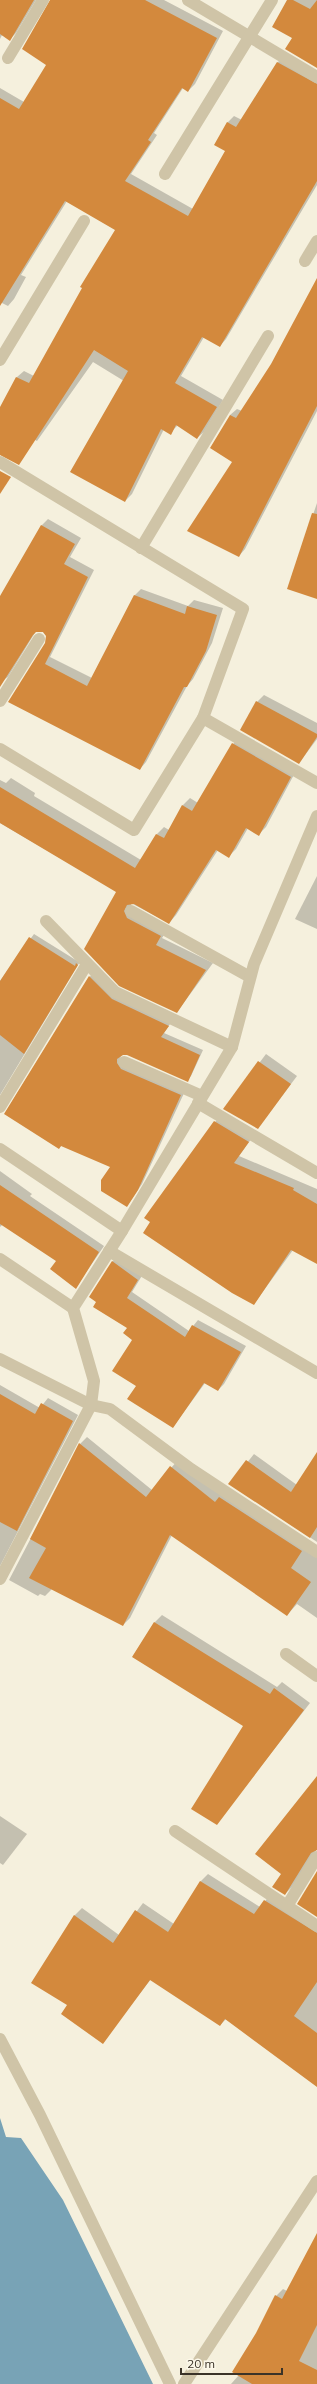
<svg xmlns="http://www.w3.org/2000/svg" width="317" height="2384" viewBox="0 0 317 2384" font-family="Mulish,sans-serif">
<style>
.water{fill:#78a3b6}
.shadow{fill:#0003}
.building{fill:#d3893d}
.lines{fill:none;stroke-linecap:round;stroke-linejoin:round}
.minor{stroke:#cfc4a7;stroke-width:12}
</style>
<rect width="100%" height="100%" fill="#f5f0dd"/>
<polygon class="water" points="0,2118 6,2137 21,2138 63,2200 153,2384 0,2384"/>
<g class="shadow">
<polygon points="0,0 36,0 16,33 10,39 2,35 0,39"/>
<polygon points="51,0 164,0 223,31 195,84 188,91 183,88 154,133 157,135 131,174 193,209 227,151 227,123 234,116 242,120 278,62 284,56 317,75 317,185 226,339 220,346 204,337 181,376 223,400 204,432 197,438 178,425 170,433 164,429 132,494 125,501 124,381 93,362 37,441 0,421 0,409 17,377 24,371 34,376 116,230 67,201 21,275 26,277 14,299 8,306 0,302 0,88 24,102 48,65"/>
<polygon points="288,0 317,0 317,67 293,38"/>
<polygon points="317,281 317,411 245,549 239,556 230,415 237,409 242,411 272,365"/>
<polygon points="317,503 317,598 288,588"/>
<polygon points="48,519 81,538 70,557 94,570 50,657 92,678 135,595 141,589 188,606 194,600 223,608 212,643 193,679 187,686 146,762 140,769 19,706 46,643 47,636 43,632 36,631 8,677 0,682 0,598 42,525"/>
<polygon points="264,695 317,723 317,739 299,763 257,702"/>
<polygon points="240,737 297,769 266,827 259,834 248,828 236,849 229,856 218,850 176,915 169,923 131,903 131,907 168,929 162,938 213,963 177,1012 120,985 118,892 0,823 0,780 6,783 11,778 35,793 34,796 141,860 157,834 164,827 169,830 183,805 190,798 198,803 233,744"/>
<polygon points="317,876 317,929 295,919"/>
<polygon points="34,934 79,962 81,960 0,1095 0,981"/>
<polygon points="93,972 172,1021 164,1033 203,1050 191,1076 187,1080 127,1054 121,1055 120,1059 185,1091 142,1184 127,1206 111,1166 62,1145 59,1148 5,1113"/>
<polygon points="266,1054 297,1076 258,1128 225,1109"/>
<polygon points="221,1116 254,1135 239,1156 317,1189 317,1263 293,1250 254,1304 215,1122"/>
<polygon points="0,1171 32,1194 30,1196 104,1246 76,1287 57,1261 3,1224 0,1227"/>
<polygon points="118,1256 143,1274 132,1292 189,1331 198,1320 246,1346 224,1384 218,1390 205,1383 173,1427 137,1386 134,1339 128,1327 97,1302 112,1262"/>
<polygon points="0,1385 40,1408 48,1398 78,1415 0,1566"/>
<polygon points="87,1437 152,1490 178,1460 317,1549 317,1618 297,1604 287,1615 172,1535 130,1618 123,1625 52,1589 45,1596 40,1594 38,1596 9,1580 80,1444"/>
<polygon points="254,1454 297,1485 317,1454 317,1542 230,1484"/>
<polygon points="162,1615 277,1687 282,1682 310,1703 217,1823 245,1725 133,1656 155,1622"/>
<polygon points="317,1777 317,1849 292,1887 285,1894 282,1874"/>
<polygon points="0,1816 27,1834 3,1865 0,1863"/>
<polygon points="208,1874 260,1907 272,1893 317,1923 317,2086 226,2019 220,2025 151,1979 102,2043 69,2005 74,1916 82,1908 119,1935 143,1903 174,1924 200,1882"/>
<polygon points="317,2237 317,2384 231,2384 239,2375 276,2296 283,2289 287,2291"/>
</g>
<g class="building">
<polygon points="0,0 34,0 10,41 0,34"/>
<polygon points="50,0 145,0 217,38 188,92 182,88 148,140 151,142 125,181 188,216 225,151 214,145 227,122 236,127 277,62 317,84 317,181 220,347 202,337 175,383 217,407 197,439 176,425 171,435 161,429 125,502 70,472 128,371 94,350 19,465 0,455 0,407 16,377 29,383 82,288 80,287 115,230 65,201 0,306 0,98 19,109 46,65 22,49"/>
<polygon points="287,0 293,0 310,9 317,0 317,68 285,49 292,38 272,27"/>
<polygon points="317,278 317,406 239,557 187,531 232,462 210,448 230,415 236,418 271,364"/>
<polygon points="0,471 11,477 0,494"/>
<polygon points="312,513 317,514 317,599 287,589"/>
<polygon points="41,525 75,544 64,564 88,577 45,664 87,686 134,595 185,614 187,606 217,615 206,651 187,687 184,687 140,770 8,702 45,643 46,636 43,632 36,632 33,635 0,687 0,596"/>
<polygon points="256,701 317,734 317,737 299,764 240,730"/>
<polygon points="232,743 291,777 259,836 246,828 229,858 216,850 169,924 134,904 127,905 124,911 127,918 161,936 156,945 206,970 177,1013 119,986 84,949 116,892 0,823 0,787 135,868 156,834 164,838 182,805 192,811"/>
<polygon points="29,937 75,966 76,963 78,965 24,1054 0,1035 0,981"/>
<polygon points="89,976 112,999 169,1026 161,1037 200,1055 188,1082 127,1055 123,1055 117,1059 117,1063 121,1069 181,1095 138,1190 127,1207 101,1191 101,1180 110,1167 61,1146 59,1149 4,1114"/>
<polygon points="258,1061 291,1084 258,1129 223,1109"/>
<polygon points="214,1121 249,1142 234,1163 294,1188 293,1190 317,1204 317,1264 291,1250 254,1305 232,1293 143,1233 150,1222 144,1218"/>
<polygon points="0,1185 99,1252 76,1289 50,1269 56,1261 0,1224"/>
<polygon points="112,1261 138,1280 127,1298 185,1337 192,1325 241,1352 218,1391 204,1383 173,1428 127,1399 136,1386 112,1371 132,1340 123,1333 127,1328 93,1307 96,1302 89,1297"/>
<polygon points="0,1394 35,1414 41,1403 73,1421 17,1531 0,1522"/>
<polygon points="79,1443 146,1497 170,1466 215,1502 219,1497 302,1551 291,1568 311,1582 287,1616 170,1535 123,1626 29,1578 46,1548 30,1539"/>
<polygon points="317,1452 317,1527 310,1538 228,1484 246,1460 291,1492"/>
<polygon points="154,1622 270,1694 274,1688 304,1710 217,1825 191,1809 243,1726 132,1657"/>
<polygon points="317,1776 317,1850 311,1853 285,1895 272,1887 281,1874 255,1854"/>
<polygon points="317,1871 317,1917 297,1904"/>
<polygon points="200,1881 254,1914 264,1900 317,1933 317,1982 294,2016 317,2033 317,2087 225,2019 220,2026 150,1980 103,2044 61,2014 67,2005 31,1983 74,1915 113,1943 135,1910 168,1932"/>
<polygon points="317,2233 317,2325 299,2361 317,2370 317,2384 252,2384 232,2372 256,2333 275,2295 282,2299"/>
</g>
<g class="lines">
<g class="minor">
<polyline points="188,0 317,77"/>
<polyline points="8,58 43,0"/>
<polyline points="165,174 272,0"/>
<polyline points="305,261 317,241"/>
<polyline points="0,360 84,221"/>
<polyline points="0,462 243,609 203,718 134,830 0,749"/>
<polyline points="141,548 268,336"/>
<polyline points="0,701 39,639"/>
<polyline points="203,718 317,783"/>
<polyline points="131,911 250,977"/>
<polyline points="46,921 115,992 232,1047"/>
<polyline points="124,1062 202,1096"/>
<polyline points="198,1103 317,1173"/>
<polyline points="0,1107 87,964"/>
<polyline points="0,1149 122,1231"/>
<polyline points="109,1251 317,1373"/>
<polyline points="0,1259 73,1308"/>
<polyline points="0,1359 91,1405 110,1409 191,1469 317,1552"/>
<polyline points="0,1579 91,1405 94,1381 73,1308 122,1231 232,1047 254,964 317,816"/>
<polyline points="286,1654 317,1676"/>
<polyline points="175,1831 317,1926"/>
<polyline points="287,1906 317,1857"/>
<polyline points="0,2039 40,2115 170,2384"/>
<polyline points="184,2384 317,2181"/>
</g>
</g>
<path d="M181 2368v6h101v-6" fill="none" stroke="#3b3328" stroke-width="2"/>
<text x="187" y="2368" font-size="12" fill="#3b3328" stroke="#fcf8ea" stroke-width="3" paint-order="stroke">20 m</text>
</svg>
